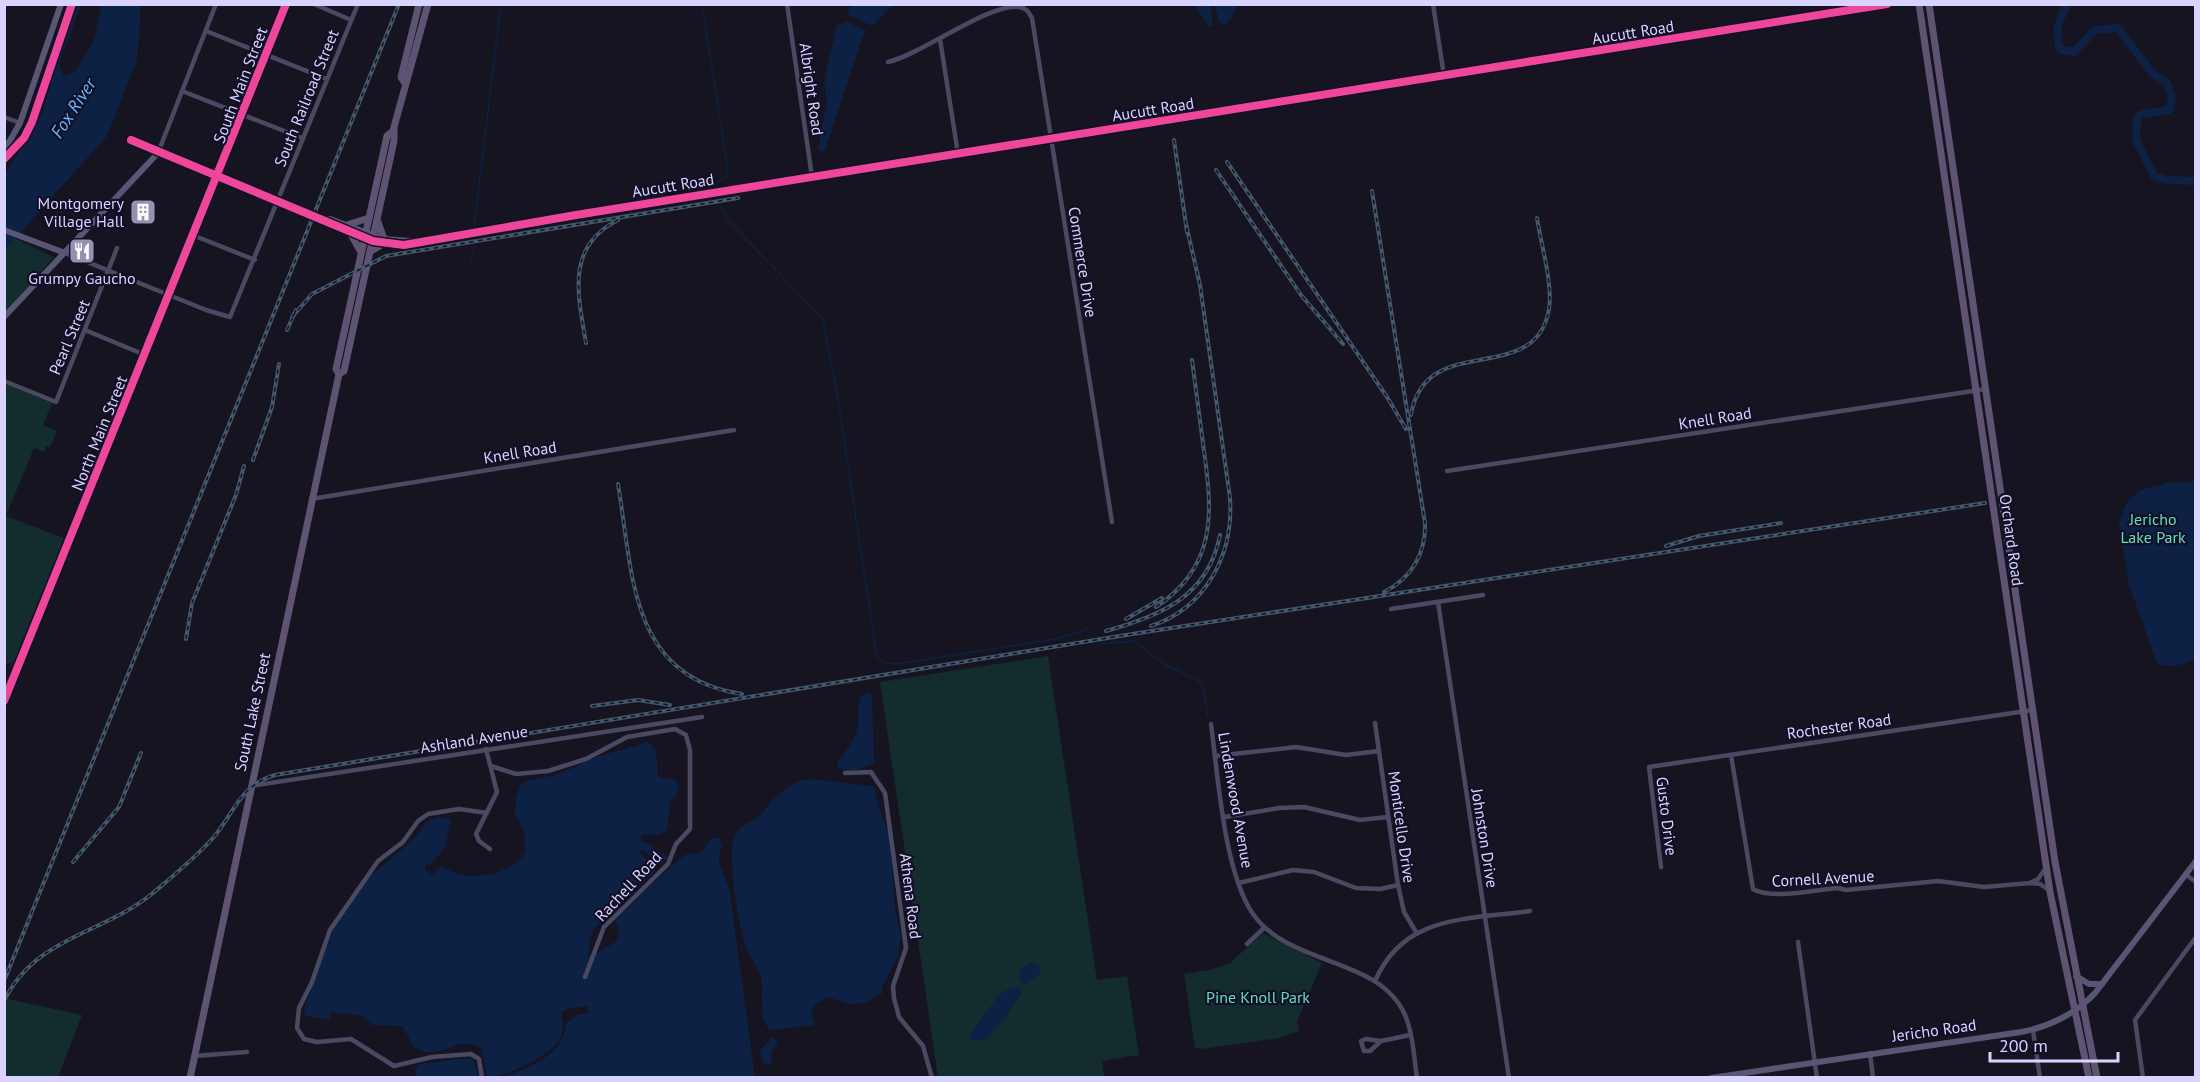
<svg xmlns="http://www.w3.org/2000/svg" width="2200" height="1082" viewBox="0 0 2200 1082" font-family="'PT Sans',sans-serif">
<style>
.green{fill:#132c2d}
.water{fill:#0d2144}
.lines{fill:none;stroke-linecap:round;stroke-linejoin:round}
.stream{stroke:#0d2144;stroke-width:1.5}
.river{stroke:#0d2144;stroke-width:8}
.street{stroke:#4a4962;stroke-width:4.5}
.secondary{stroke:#575674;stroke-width:6}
.primary{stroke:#5e5373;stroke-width:7}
.rail-casing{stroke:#43596b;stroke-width:4}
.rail{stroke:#130f26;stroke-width:1.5;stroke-dasharray:4.5;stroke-linecap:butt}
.cycleway-casing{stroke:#130f26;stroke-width:11}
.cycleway{stroke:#ed469a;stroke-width:8}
.labels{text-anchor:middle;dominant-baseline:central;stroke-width:4.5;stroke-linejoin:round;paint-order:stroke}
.street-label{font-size:16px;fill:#d9d4ff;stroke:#130f26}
.poi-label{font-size:16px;fill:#d9d4ff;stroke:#130f26;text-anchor:end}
.park-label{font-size:16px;fill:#5fe0c0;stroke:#130f26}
.water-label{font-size:18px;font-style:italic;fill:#62b6ff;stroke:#130f26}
</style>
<rect width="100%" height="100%" fill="#161421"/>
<g class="green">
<polygon points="14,238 54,257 5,312 5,249"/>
<polygon points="5,384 52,403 43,425 57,431 50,447 46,446 44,452 34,448 6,516 66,539 16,664 5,663"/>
<polygon points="1048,656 1097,980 1127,976 1139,1055 1102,1061 1104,1077 938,1077 880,682"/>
<polygon points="1263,933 1322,963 1297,1021 1299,1031 1280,1038 1201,1049 1195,1048 1184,974 1210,970 1230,963"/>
<polygon points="8,999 82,1015 58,1077 5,1077 4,1007"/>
</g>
<g class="water">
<polygon points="78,5 81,5 60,60 60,68 64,76 74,73 93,43 102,5 141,5 137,60 107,136 5,249 5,174 41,117 68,27"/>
<polygon points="853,5 853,4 893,5 872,26 849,15 848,10"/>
<polygon points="1194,5 1210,5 1213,25 1210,27"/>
<polygon points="1215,5 1215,4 1238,5 1231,19 1224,25 1219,22"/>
<polygon points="847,22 865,30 825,150 821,152 818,149 827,101 824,82 837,25"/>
<path d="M2195,480V658C2183,665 2171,669 2157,663L2129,585L2119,523L2127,502L2140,490L2170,482L2184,483Z"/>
<path d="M869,692L872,696L874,763L852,771L838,768V761C846,752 857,737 858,724C858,713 857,707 861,696Z"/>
<path d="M648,742L656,751L658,777L676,780L679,791L670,802L667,830L660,835L642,834L641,841L653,845V848L668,857L661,864L644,851H638L653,866L655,872L625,896L614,911L595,928L590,937L588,954L594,955L617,941L619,928L614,919C621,911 633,906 637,897L684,855L702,852L711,838H719L722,846L718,859L729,888L755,1077H505C531,1067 563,1055 566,1023L579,1014H586L589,1012L588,1006L566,1009L561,1013C562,1021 564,1028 561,1037C553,1055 505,1078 487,1077L481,1048C453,1033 442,1065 413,1046L403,1026L372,1025L362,1016L332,1012L329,1015L331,1020L305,1016L304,1009L308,997L335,926L369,877L414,839L426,822L439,817L451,819L445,848L430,865H425L426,871L432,875L442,866C467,884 509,876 526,852L524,830L515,814L516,797L521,784L529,780L556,775L600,756Z"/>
<path d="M810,779L872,786L875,789L879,807L890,839L895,908L901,936L898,956L882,987V994H878L867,1002L851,1005L828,997L814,1005L811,1015L815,1022L813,1025L771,1030C757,1020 764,992 761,977C759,968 748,955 745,944C738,922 726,854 736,834C741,824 759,819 763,812C773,798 791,780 810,779Z"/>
<polygon points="1030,962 1040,967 1041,972 1024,986 1019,977 1020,969"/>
<polygon points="1012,987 1018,987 1022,992 1007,1015 987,1039 973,1040 970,1036 973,1030 999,995"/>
<polygon points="773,1036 778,1043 772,1051 770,1065 765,1065 759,1051"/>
<polygon points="469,1058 474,1060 478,1077 416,1077 415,1069 420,1064"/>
</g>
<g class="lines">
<g class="stream">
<polyline points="702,4 728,170 727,175 716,184"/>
<polyline points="717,196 718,199"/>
<polyline points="719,203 726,218 823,319 838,399 877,657 884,663 897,664 1056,639 1091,628"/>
<polyline points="474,227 501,4"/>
<polyline points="470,263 474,246"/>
<polyline points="1098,644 1134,641 1164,664 1198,680 1203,687 1208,716"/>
</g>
<path class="river" d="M2067,4C2059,19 2054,33 2060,49L2074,52L2095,30L2118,28L2152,73L2167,83L2172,98L2169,110L2141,114L2137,118L2136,140L2154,176L2166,180L2196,181"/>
<g class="street">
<polyline points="314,4 351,20"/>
<polyline points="787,4 812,177"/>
<polyline points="1433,4 1444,76"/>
<polyline points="206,31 327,79"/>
<polyline points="940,39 958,154"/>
<path d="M888,62C922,54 991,2 1019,7C1027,8 1029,13 1032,18L1112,522"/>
<polyline points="182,91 302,138"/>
<polyline points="4,117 20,123"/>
<polyline points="131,140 158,153 216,4"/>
<polyline points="219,176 286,4"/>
<polyline points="195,236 255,260"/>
<polyline points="65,253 206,310 230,317 358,4"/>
<polyline points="85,330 145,355"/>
<polyline points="4,381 56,402 117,248"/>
<polyline points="1447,471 1986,389"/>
<polyline points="311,499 734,430"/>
<polyline points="1438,602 1509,1078"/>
<polyline points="1391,609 1483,595"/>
<polyline points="1375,723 1398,885 1404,912 1416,932"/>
<path d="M1211,724C1218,776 1224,872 1253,914C1290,967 1379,956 1405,1015C1413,1034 1414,1057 1417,1078"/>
<polyline points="486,749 497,792 476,834 479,841 490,849"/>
<path d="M1731,755L1753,889C1771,900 1816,890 1837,888L1846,890L1938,881L1984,887L2030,883L2040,884L2050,891"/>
<polyline points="1215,756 1296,747 1346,755 1379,751"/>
<polyline points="491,766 516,774 548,771 586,759 627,737 675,729 686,735 690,750 690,829 676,844 668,864 604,927 585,977"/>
<polyline points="845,773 871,772 885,793 906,948 893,986 894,998 899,1017 923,1046 932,1078"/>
<polyline points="251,786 702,717"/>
<polyline points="1225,817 1279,808 1304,807 1360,820 1388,817"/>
<polyline points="1661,867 1649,767 2033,710"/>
<polyline points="2185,874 2196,882"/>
<polyline points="1239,883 1293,870 1314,872 1356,888 1380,889 1398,885"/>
<polyline points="2030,883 2038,879 2045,869"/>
<polyline points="1798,942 1817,1078"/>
<polyline points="1247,944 1264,928"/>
<path d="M1375,981C1404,914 1467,920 1530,911"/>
<polyline points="2033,1030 2040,1078"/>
<polyline points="1381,1041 1370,1051 1364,1051 1361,1041 1366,1039 1381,1041 1410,1035"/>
<polyline points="1870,1053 1873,1078"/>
<polyline points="194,1056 247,1052"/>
<polyline points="482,1078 479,1059 471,1054 432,1057 394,1066 351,1039 317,1042 304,1039 297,1028 299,1008 312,982 330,930 378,861 403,842 418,821 428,814 459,809 487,813"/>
<polyline points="2143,1078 2135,1020 2196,937"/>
</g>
<g class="secondary">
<polyline points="4,151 20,123 61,4"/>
<polyline points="326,220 330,219 384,239 411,241"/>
<polyline points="4,230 65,253"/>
<polyline points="4,317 158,153 373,241 404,245 576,215 1887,4"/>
<polyline points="4,701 219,176"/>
<polyline points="2076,976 2089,984 2102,984"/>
<path d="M1711,1078L2021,1032C2048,1027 2076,1014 2095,993L2196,861"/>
</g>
<g class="primary">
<polyline points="1919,4 2050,892 2089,1078"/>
<polyline points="1929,4 2055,862 2097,1078"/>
<polyline points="404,82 401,77 419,4"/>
<polyline points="378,222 384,239"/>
<polyline points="347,225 369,218"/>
<polyline points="349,231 361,252"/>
<polyline points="371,251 383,244"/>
<polyline points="339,374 336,369 387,136 393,131"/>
<polyline points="190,1078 339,374 344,371 394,141 394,127 428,4"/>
</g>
<defs>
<g id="rail">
<polyline points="1174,140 1187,232"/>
<polyline points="1227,162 1387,397 1406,429"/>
<polyline points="1216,170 1301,295 1343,344"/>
<path d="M1372,191L1425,523C1426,553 1412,578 1384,592"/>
<polyline points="292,317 312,294 386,256 738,198"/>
<polyline points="287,330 296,310"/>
<path d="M586,343C578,295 565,247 618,220"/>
<path d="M1411,415C1425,329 1536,389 1549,309C1553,284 1541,244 1537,218"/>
<polyline points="253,460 272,407 279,364"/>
<path d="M618,484C633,573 629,678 742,694"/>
<polyline points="1666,546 1699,536 1781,523"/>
<path d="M1156,607C1216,567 1213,515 1204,451C1200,421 1196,390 1192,360"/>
<polyline points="1126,619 1162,598"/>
<path d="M1151,626C1206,608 1234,554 1230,498L1200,285L1186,224"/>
<path d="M1106,631C1160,616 1208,597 1220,535"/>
<polyline points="186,639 192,603 236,495 244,466"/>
<polyline points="592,706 638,700 670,705"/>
<polyline points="73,862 119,807 141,753"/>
<polyline points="4,981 399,4"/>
<path d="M4,1001C36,936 102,935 153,893C173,876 195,858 213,838C235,812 239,786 275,775L1126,635L1985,503"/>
</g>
</defs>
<use href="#rail" class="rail-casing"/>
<use href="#rail" class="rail"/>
<defs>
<g id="cycleway">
<polyline points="131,140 373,241 404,245 576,215 1887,4"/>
<polyline points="4,159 24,138 32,122 72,4"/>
<polyline points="4,701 286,4"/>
</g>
</defs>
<use href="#cycleway" class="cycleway-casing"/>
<use href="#cycleway" class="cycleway"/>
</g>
<defs>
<symbol id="building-square" viewBox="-11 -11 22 22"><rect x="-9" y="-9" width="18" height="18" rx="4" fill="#9591b1" stroke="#130f26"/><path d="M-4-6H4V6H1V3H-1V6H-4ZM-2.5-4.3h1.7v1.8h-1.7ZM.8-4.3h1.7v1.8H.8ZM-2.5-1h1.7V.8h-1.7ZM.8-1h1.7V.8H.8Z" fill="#fff"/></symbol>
<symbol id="restaurant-square" viewBox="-11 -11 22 22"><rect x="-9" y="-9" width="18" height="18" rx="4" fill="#9591b1" stroke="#130f26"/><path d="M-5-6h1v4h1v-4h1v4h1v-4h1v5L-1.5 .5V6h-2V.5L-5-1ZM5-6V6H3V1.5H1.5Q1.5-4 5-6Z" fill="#fff"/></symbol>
</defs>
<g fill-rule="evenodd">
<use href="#building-square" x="128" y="197" width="30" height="30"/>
<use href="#restaurant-square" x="67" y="236" width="30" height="30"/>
</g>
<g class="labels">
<g class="street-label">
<text transform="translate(1633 32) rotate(-9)">Aucutt Road</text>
<text transform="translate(240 85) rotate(-69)">South Main Street</text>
<text transform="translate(812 89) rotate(82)">Albright Road</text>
<text transform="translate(306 98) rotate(-68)">South Railroad Street</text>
<text transform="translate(1153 109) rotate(-9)">Aucutt Road</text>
<text transform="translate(673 185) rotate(-9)">Aucutt Road</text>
<text transform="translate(1083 262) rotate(81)">Commerce Drive</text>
<text transform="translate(69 337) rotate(-67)">Pearl Street</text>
<text transform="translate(1715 418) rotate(-9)">Knell Road</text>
<text transform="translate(99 433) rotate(-68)">North Main Street</text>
<text transform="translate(520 452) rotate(-9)">Knell Road</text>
<text transform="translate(2012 540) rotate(82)">Orchard Road</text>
<text transform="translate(252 712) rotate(-78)">South Lake Street</text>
<text transform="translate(1839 726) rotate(-8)">Rochester Road</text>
<text transform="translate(474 739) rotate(-9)">Ashland Avenue</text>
<text transform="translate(1236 800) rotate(80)">Lindenwood Avenue</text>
<text transform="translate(1667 816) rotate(83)">Gusto Drive</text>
<text transform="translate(1402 827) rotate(82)">Monticello Drive</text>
<text transform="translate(1485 838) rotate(81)">Johnston Drive</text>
<text transform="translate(1823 878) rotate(-3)">Cornell Avenue</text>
<text transform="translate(628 886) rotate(-47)">Rachell Road</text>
<text transform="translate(911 896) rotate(83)">Athena Road</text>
<text transform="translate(1934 1030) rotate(-8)">Jericho Road</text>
</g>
<g class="poi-label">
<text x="124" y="203">Montgomery<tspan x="124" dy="18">Village Hall</tspan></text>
<text x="82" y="278" text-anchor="middle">Grumpy Gaucho</text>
</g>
<g class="park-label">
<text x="2153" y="519">Jericho<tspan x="2153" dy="18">Lake Park</tspan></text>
<text x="1258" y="997">Pine Knoll Park</text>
</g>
<g class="water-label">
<text transform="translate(73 108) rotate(-57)">Fox River</text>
</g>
</g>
<rect width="2200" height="1082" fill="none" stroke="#d9d4ff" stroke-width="12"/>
<path d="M1990 1052v9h128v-9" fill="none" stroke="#d9d4ff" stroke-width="3"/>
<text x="1999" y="1052" font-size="18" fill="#d9d4ff" stroke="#130f26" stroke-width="4.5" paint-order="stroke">200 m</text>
</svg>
